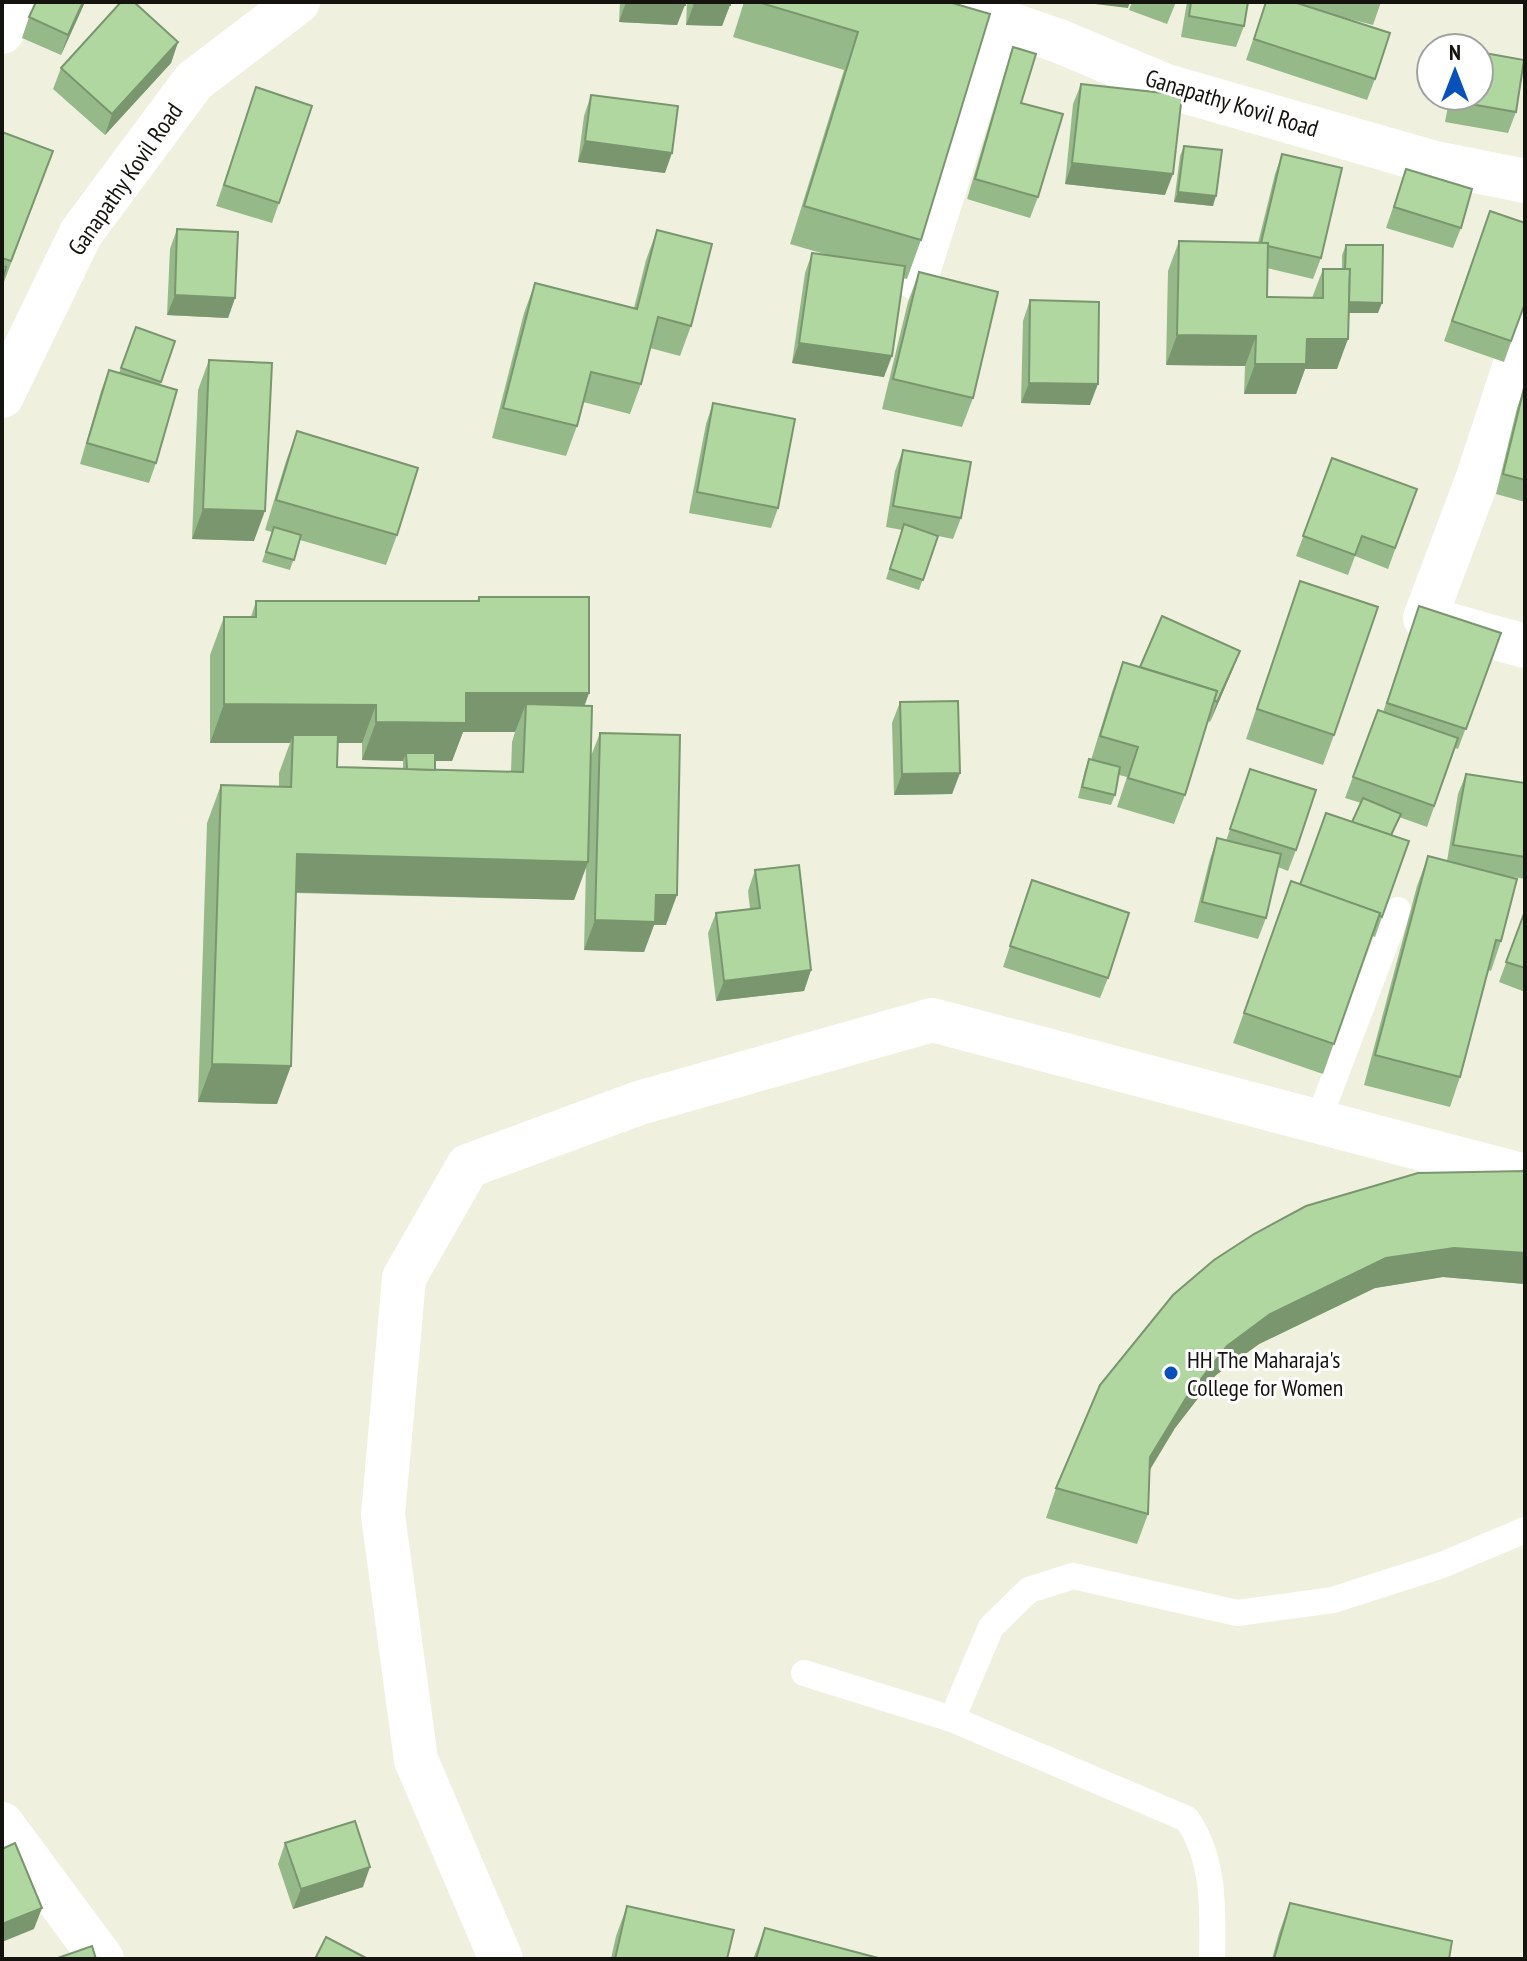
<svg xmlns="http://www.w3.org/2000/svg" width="1527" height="1961" viewBox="0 0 1527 1961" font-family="'PT Sans Narrow',sans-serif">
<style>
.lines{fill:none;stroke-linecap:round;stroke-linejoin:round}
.lane{stroke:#fff;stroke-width:26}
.street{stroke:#fff;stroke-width:44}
.secondary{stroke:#fff;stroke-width:44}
.wall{fill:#96b989;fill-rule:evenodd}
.shaded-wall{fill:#7a966f}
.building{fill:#afd79f;stroke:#7a966f;stroke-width:2}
.poi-dot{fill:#0851bb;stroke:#fff;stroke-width:3}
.labels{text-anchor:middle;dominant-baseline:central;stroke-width:6;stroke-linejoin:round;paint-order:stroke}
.street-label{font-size:24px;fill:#14130e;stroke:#fff}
.poi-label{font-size:24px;fill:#14130e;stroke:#fff;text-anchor:start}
</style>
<rect width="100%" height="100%" fill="#f0f0df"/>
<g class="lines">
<g class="lane">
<polyline points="1318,1121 1398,910"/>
<path d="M804,1673L952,1719L1187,1819C1215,1860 1213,1910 1212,1959"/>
<polyline points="952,1719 991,1627 1029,1590 1073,1576 1237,1613 1333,1600 1442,1565 1525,1530"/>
</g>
<g class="street">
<polyline points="2,32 18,2"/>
<polyline points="916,278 998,20"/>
<polyline points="1525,334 1477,480 1425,618 1525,646"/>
<polyline points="501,1959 416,1760 383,1515 404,1278 468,1166 639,1103 932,1020 1525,1176"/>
</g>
<g class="secondary">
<polyline points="945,2 1059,41 1166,86 1431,162 1525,181"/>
<polyline points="2,396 81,233 194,81 298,2"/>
<polyline points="2,1824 102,1959"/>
</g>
</g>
<g class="wall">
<polygon points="85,2 61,55 22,38 29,17"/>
<polygon points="620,2 685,2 677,25 619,22"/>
<polygon points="687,2 730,2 730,5 722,26 686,25"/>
<polygon points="744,2 949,2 921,240 907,279 903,278 884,377 792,363 805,273 812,253 828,255 790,244 844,70 733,37"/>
<polygon points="1132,2 1176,2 1167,24 1129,10"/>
<polygon points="1187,2 1248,2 1244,26 1236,47 1181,37"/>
<polygon points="1266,2 1381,2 1373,25 1338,16 1375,79 1367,100 1246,60"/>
<polygon points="178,42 171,63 105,135 53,89 61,68"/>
<polygon points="1013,47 1038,197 1030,218 967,199 1006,68"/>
<polygon points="1081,84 1165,195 1065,184 1073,104"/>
<polygon points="256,87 279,203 272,223 216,206"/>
<polygon points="591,95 665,173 578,162 584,116"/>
<polygon points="1450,96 1479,96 1516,112 1508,133 1445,122"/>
<polygon points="2,132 53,151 4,282 2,282"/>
<polygon points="1184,146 1213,206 1174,202 1180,156"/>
<polygon points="1282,154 1321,258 1313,279 1267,268 1267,297 1312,298 1323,269 1342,269 1342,255 1346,245 1378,313 1349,313 1337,369 1305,369 1296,394 1244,394 1245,366 1166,365 1168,271 1179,241 1258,243 1275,174"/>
<polygon points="1406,169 1461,228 1453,248 1386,228"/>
<polygon points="1490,211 1525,303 1504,362 1444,341"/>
<polygon points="177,229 235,298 228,318 167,315 170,249"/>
<polygon points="657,230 691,326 680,356 650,348 641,384 630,414 583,402 577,426 566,456 492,438 524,313 535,283 634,308 646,260"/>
<polygon points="919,272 973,398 962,427 882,409 908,302"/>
<polygon points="1030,300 1090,405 1021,403 1023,321"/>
<polygon points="136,327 175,341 160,385 156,463 149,483 80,464 101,391 109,370 119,373"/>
<polygon points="209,360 254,541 192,539 198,390"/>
<polygon points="1524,388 1525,388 1525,502 1496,494 1517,408"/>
<polygon points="713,403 778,508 771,528 689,513 706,424"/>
<polygon points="297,431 397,535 386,565 300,540 290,570 262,562 272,532 265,530 286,461"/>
<polygon points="903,450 961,518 953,539 938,536 919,590 886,579 902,530 886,527 895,471"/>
<polygon points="1332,458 1417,489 1388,569 1355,556 1348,575 1296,556"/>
<polygon points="1300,581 1334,735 1323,765 1246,739"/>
<path d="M479,597L589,693L584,706L591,756L600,733L666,925H654L644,952L584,950L586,867L574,900L296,893L277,1104L198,1102L207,823L221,785L279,787V773L290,743H210V655L224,617H251L256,601H477ZM463,732H515L512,742L511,772L435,770V761H452ZM338,743H362V760L403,761V769L337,767Z"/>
<polygon points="1419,606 1501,633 1458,749 1455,748 1427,827 1399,817 1392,836 1409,841 1375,937 1372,936 1323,1074 1233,1043 1291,881 1300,885 1352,822 1361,803 1345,798 1378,710 1383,712"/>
<polygon points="1240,651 1232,671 1210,722 1208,721 1185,795 1174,824 1117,807 1127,777 1119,775 1115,795 1111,805 1078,798 1085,770 1089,759 1091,760 1112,692 1123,662 1139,667"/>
<polygon points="900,702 960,773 952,794 894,795 892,723"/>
<polygon points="1250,769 1296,850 1288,871 1278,867 1266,918 1258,939 1194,922 1210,859 1217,839 1226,841"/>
<polygon points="1466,774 1525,783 1525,879 1496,874 1501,941 1491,971 1488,970 1460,1077 1450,1107 1364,1085 1417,886 1428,856 1447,861 1458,794"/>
<polygon points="755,870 811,970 804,991 716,1001 708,933 716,913 750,909 748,891"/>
<polygon points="1032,880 1108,978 1100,998 1003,967"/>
<polygon points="1525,911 1525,992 1499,982"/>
<polygon points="1525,1171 1525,1284 1443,1277 1375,1288 1259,1344 1216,1375 1175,1428 1150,1470 1148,1514 1137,1544 1046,1518 1056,1488 1100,1385"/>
<polygon points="285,1843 363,1887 293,1909 278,1864"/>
<polygon points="1290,1903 1449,1959 1272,1959 1279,1933"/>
<polygon points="627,1906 727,1959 611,1959 616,1936"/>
<polygon points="765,1928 882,1959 753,1959"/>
</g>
<g class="shaded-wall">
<polygon points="83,2 85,2 61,55 68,35"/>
<polygon points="626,2 641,2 685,5 677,25 619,22"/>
<polygon points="1095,2 1130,2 1128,8 1095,4"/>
<polygon points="694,4 730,5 722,26 686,25"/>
<polygon points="178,42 171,63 105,135 112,114"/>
<polygon points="585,141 672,153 665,173 578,162"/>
<polygon points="1072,163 1173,174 1165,195 1065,184"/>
<polygon points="1178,192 1216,196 1213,206 1174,202"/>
<polygon points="175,295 235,298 228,318 167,315"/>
<polygon points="1345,302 1382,303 1378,313 1341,313"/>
<polygon points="1177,335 1256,336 1245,366 1166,365"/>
<polygon points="1307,339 1348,339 1337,369 1305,369 1296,394 1244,394 1255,364"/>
<polygon points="799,343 892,356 884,377 792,363"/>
<polygon points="1029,383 1098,384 1090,405 1021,403"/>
<polygon points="203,509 265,511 254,541 192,539"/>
<polygon points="1240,651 1232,671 1210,722 1217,702"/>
<polygon points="466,693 589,693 575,732 526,704 515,732 463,732 452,761 406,761 406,753 403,761 362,760 376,722"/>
<polygon points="224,704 376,705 362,743 293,743 293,735 290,743 210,743"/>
<polygon points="960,773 952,794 894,795 902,774"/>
<polygon points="297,854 588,862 574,900 283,892"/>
<polygon points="656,895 677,895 666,925 654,925 644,952 584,950 595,920"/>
<polygon points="811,970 804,991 716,1001 724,981"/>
<polygon points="212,1064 291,1066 277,1104 198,1102"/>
<polygon points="1454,1248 1525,1253 1525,1284 1443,1277 1375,1288 1259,1344 1216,1375 1175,1428 1139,1487 1150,1457 1186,1398 1227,1346 1270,1314 1386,1258"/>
<polygon points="370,1867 363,1887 293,1909 301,1889"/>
<polygon points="42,1908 34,1929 2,1942 2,1924"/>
</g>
<g class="building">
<polygon points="36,2 83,2 68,35 29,17"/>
<polygon points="121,2 134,2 178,42 112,114 61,68"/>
<polygon points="641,2 685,2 685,5"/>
<polygon points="694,2 730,2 730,5 694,4"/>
<polygon points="758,2 949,2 990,14 921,240 804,206 858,32"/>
<polygon points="1191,2 1248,2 1244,26 1189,16"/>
<polygon points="1266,2 1294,2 1390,33 1375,79 1254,39"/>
<polygon points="1013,47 1036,54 1021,103 1063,114 1038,197 975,179"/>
<polygon points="1479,52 1524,60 1516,112 1453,101 1454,96 1479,96"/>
<polygon points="1081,84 1182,95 1173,174 1072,163"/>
<polygon points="256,87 312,106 279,203 224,185"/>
<polygon points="591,95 678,106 672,153 585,141"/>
<polygon points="2,132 53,151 11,261 2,258"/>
<polygon points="1184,146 1222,150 1216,196 1178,192"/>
<polygon points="1282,154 1342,168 1321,258 1268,246 1268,243 1261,243"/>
<polygon points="1406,169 1472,189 1461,228 1394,207"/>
<polygon points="1490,211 1525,223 1525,303 1511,341 1452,321"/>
<polygon points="177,229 238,232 235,298 175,295"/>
<polygon points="657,230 712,244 691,326 658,317 641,384 591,372 577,426 503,408 535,283 637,309"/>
<polygon points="1179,241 1268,243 1267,297 1323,298 1323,269 1350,269 1348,339 1307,339 1306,364 1255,364 1256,336 1177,335"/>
<polygon points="1346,245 1383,245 1382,303 1349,302 1350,269 1345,269"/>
<polygon points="812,253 905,266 892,356 799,343"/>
<polygon points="2,266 6,267 2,282"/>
<polygon points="919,272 998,292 973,398 893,379"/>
<polygon points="1030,300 1099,302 1098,384 1029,383"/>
<polygon points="136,327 175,341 161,382 121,368"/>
<polygon points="209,360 272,363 265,511 203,509"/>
<polygon points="109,370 177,390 156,463 87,443"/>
<polygon points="1524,388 1525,388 1525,480 1503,474"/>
<polygon points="713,403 795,419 778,508 697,492"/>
<polygon points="297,431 418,468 397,535 276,500"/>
<polygon points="903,450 971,462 961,518 893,506"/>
<polygon points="1332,458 1417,489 1395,548 1362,536 1355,555 1303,536"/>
<polygon points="904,524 938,536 923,580 890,569"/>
<polygon points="274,527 301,535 294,560 266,552"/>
<polygon points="1300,581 1378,607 1334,735 1257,709"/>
<polygon points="479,597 589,597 589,693 466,693 466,723 376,722 376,705 224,704 224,617 256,617 256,601 479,601"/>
<polygon points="1419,606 1501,633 1466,729 1387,703"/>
<polygon points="1162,616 1240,651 1217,702 1214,700 1217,691 1140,667"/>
<polygon points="1123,662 1217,691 1185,795 1128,778 1138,747 1100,736"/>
<polygon points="958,701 960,773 902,774 900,702"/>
<polygon points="526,704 592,706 588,862 297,854 291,1066 212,1064 221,785 291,787 293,735 338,735 337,767 523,772"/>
<polygon points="1378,710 1458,738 1434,806 1353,777"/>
<polygon points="600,733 680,735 677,895 656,895 655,922 595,920"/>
<polygon points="406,753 435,753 435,770 407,769"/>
<polygon points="1089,759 1120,767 1115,795 1082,787"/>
<polygon points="1250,769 1316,790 1296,850 1230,829"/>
<polygon points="1466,774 1525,783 1525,857 1453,845"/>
<polygon points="1363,798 1401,814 1391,835 1352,822"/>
<polygon points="1326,813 1409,841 1382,917 1379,915 1380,913 1300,885"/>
<polygon points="1217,838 1281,854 1266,918 1202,902"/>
<polygon points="1428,856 1517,879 1501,941 1496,940 1460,1077 1375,1055"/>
<polygon points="799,865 811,970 724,981 716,913 760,908 755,870"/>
<polygon points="1032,880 1129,913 1108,978 1010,946"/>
<polygon points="1291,881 1380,913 1334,1044 1244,1013"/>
<polygon points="1525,911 1525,968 1506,962"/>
<polygon points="1525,1171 1525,1253 1454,1248 1386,1258 1270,1314 1227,1346 1186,1398 1150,1457 1148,1514 1056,1488 1100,1385 1173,1295 1214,1260 1254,1234 1306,1206 1418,1173"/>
<polygon points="355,1821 370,1867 301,1889 285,1843"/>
<polygon points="15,1843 42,1908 2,1924 2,1849"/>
<polygon points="1290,1903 1452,1941 1449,1959 1274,1959"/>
<polygon points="627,1906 734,1930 727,1959 615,1959"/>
<polygon points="765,1928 882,1959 756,1959"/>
<polygon points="326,1937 368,1959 315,1959"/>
<polygon points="92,1946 96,1959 55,1959"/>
</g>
<circle class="poi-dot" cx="1171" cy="1373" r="8"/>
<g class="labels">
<g class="street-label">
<text transform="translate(1232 103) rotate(17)">Ganapathy Kovil Road</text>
<text transform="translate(125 179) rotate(-55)">Ganapathy Kovil Road</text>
</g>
<g class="poi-label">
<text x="1187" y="1359">HH The Maharaja's<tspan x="1187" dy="28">College for Women</tspan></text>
</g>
</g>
<rect width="1527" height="1961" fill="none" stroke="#14130e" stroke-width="8"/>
<g transform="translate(1455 72)"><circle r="38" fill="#ffffff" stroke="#a1a19f" stroke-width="2"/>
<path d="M0-6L14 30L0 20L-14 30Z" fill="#0851bb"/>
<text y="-12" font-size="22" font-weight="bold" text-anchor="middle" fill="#14130e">N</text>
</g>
</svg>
